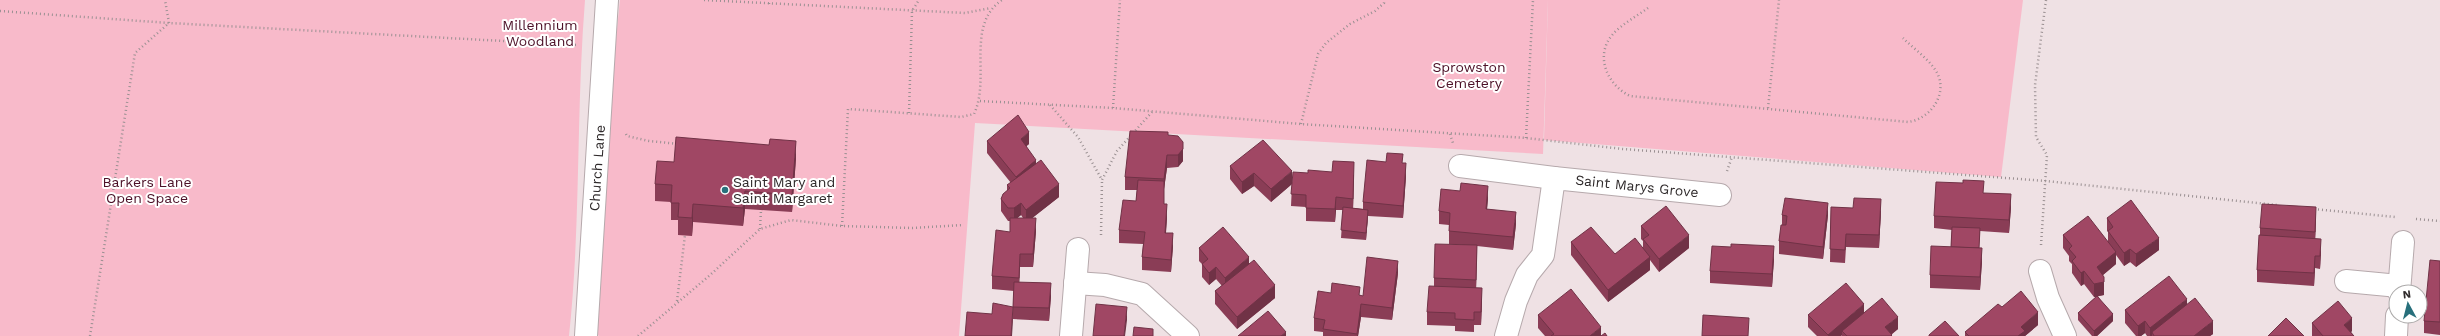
<svg xmlns="http://www.w3.org/2000/svg" width="2440" height="336" viewBox="0 0 2440 336" font-family="'Work Sans',sans-serif">
<style>
.green{fill:#f8baca}
.lines{fill:none;stroke-linecap:round;stroke-linejoin:round}
.minor-casing{stroke:#b6a9ac;stroke-width:24}
.path{stroke:#9a9092;stroke-width:2.5;stroke-dasharray:1 3;stroke-linecap:butt}
.minor{stroke:#fff;stroke-width:22}
.wall{fill:#8a3d56;fill-rule:evenodd}
.shaded-wall{fill:#703246}
.building{fill:#a04764;stroke:#703246}
.poi-dot{fill:#28707c;stroke:#fff;stroke-width:1.5}
.labels{text-anchor:middle;dominant-baseline:central;stroke-width:4;stroke-linejoin:round;paint-order:stroke}
.park-label{font-size:14px;fill:#4c1027;stroke:#fff}
.street-label{font-size:14px;fill:#2f2a2b;stroke:#fff}
.poi-label{font-size:14px;fill:#2f2a2b;stroke:#fff;text-anchor:start}
</style>
<rect width="100%" height="100%" fill="#efe1e4"/>
<g class="green">
<path d="M0,0H585C576,112 581,225 569,336H0Z"/>
<polygon points="620,0 1548,0 1543,154 975,123 959,336 599,336 597,334 610,97"/>
<polygon points="1548,0 2023,0 2001,177 1544,140"/>
</g>
<g class="lines">
<defs>
<g id="minor">
<polyline points="1460,166 1554,178"/>
<polyline points="2040,271 2048,298 2065,336"/>
<polyline points="2346,281 2399,286"/>
<polyline points="1075,283 1105,285 1142,294 1188,336"/>
<polyline points="2399,292 2403,242"/>
<polyline points="586,336 607,0"/>
<polyline points="1071,336 1078,249"/>
<polyline points="1506,336 1516,301 1527,275 1543,255 1554,178 1720,195"/>
<polyline points="2396,336 2397,316"/>
</g>
</defs>
<use href="#minor" class="minor-casing"/>
<g class="path">
<polyline points="704,0 965,13 991,8"/>
<polyline points="769,4 769,0"/>
<path d="M1648,8C1637,16 1622,24 1613,34C1594,55 1607,85 1630,96L1908,122C1932,119 1951,90 1934,68C1926,57 1913,48 1903,38"/>
<polyline points="0,11 169,23 578,45"/>
<polyline points="980,101 1113,108 1301,124 1526,138 1623,149 2046,181 2277,205"/>
<polyline points="1050,105 1078,137 1102,180 1117,151 1152,112"/>
<polyline points="1113,108 1120,0"/>
<polyline points="1768,108 1779,0"/>
<polyline points="909,113 912,11 919,0"/>
<polyline points="1301,124 1318,54 1326,43 1350,24 1375,11 1384,3 1384,0"/>
<polyline points="626,134 627,136 649,141 679,144"/>
<polyline points="1450,134 1453,143"/>
<polyline points="1526,138 1533,0"/>
<polyline points="1727,171 1732,157"/>
<polyline points="2314,209 2395,217"/>
<polyline points="2416,219 2440,221"/>
<path d="M842,226L848,109L961,117L974,114C991,78 965,25 1002,0"/>
<polyline points="760,229 761,210"/>
<polyline points="1101,235 1102,180"/>
<polyline points="2041,245 2047,155 2036,137 2035,85 2046,0"/>
<polyline points="677,301 685,235"/>
<polyline points="90,336 135,53 169,23 165,0"/>
<polyline points="638,336 709,276 760,229 791,220 842,226 913,228 963,225"/>
</g>
<use href="#minor" class="minor"/>
</g>
<g class="wall">
<polygon points="1168,135 1183,154 1183,161 1178,167 1167,168 1164,189 1164,204 1167,217 1166,233 1173,246 1171,272 1142,270 1142,257 1143,244 1119,243 1119,230 1136,201 1137,190 1125,190 1125,177"/>
<path d="M987,141L1029,144L1026,146L1036,164L1059,197L1032,218L1036,231L1033,267H1020L1019,282L1051,296L1049,321L1013,319V307L1014,291L992,289V276L1010,232V221H1008L1001,211V199L1007,191V185L1011,183L987,153ZM1021,215L1023,218H1017Z"/>
<polygon points="796,158 792,212 745,209 743,226 693,222 692,236 678,235 678,220 671,220 671,202 655,201 655,184"/>
<polygon points="1403,163 1406,176 1403,218 1368,216 1366,240 1341,238 1343,210 1336,210 1335,222 1306,221 1306,207 1291,206 1292,184 1271,202 1254,186 1242,194 1230,179 1230,166 1292,183 1308,173 1354,175 1353,208 1363,209 1363,202"/>
<polygon points="1984,193 2011,207 2009,233 1980,231 1979,248 1982,261 1980,290 1930,288 1930,275 1951,247 1952,230 1934,228 1934,216"/>
<polygon points="1488,198 1487,209 1516,224 1513,250 1477,246 1476,288 1482,301 1481,325 1474,325 1474,332 1455,331 1455,326 1427,325 1427,312 1434,287 1434,278 1463,245 1449,244 1449,225 1439,224 1439,211"/>
<polygon points="1831,207 1881,211 1879,248 1846,247 1845,263 1830,262"/>
<polygon points="1782,215 1828,215 1823,259 1779,254 1779,241 1782,225"/>
<polygon points="2107,218 2159,250 2136,267 2130,262 2124,266 2116,255 2116,264 2103,275 2104,295 2098,296 2113,321 2097,336 2092,336 2078,320 2078,313 2096,297 2094,297 2084,284 2081,286 2072,273 2072,264 2069,261 2069,256 2063,248 2063,235 2108,241 2108,232 2107,231"/>
<polygon points="2316,220 2315,239 2321,252 2320,269 2315,268 2314,286 2257,282 2257,270 2260,235 2260,228"/>
<polygon points="1641,226 1689,248 1659,272 1650,260 1650,270 1608,302 1571,255 1571,242 1615,254 1643,248 1643,241 1641,239"/>
<polygon points="1199,248 1249,263 1275,298 1237,329 1215,304 1215,291 1222,286 1216,279 1209,285 1202,277 1202,264 1199,261"/>
<polygon points="1774,259 1772,287 1710,283 1710,271"/>
<polygon points="2440,261 2440,335 2424,333 2424,321"/>
<polygon points="1398,273 1392,320 1361,317 1358,336 1323,336 1323,332 1314,331 1314,318 1331,293 1363,296"/>
<polygon points="2187,304 2213,334 2210,336 2147,336 2145,333 2141,336 2136,336 2125,323 2125,310"/>
<polygon points="2002,307 2038,325 2025,336 1965,336 1965,332"/>
<polygon points="1864,313 1898,329 1891,335 1892,336 1842,336 1842,335 1841,336 1817,336 1808,327 1808,315"/>
<polygon points="1538,315 1601,336 1545,336 1538,328"/>
<polygon points="2312,323 2352,331 2351,332 2354,336 2312,336"/>
</g>
<g class="shaded-wall">
<polygon points="1029,132 1029,144 1021,151 1021,139"/>
<polygon points="796,141 796,158 792,212 792,195"/>
<polygon points="1183,142 1183,161 1178,167 1178,155"/>
<polygon points="1167,155 1167,168 1164,189 1164,216 1164,179"/>
<polygon points="1036,160 1036,173 1016,189 1016,177"/>
<polygon points="1354,162 1354,175 1353,211 1353,199"/>
<polygon points="1406,163 1406,176 1403,218 1403,206"/>
<polygon points="1292,171 1292,184 1271,202 1271,189"/>
<polygon points="1254,173 1254,186 1242,194 1242,182"/>
<polygon points="1059,184 1059,197 1026,223 1026,210"/>
<polygon points="1488,186 1488,198 1486,221 1486,209"/>
<polygon points="745,191 745,209 743,226 743,208"/>
<polygon points="2011,194 2011,207 2009,233 2009,220"/>
<polygon points="1336,197 1336,210 1335,222 1335,209"/>
<polygon points="1881,199 1881,211 1879,248 1879,235"/>
<polygon points="1021,203 1021,215 1014,221 1014,208"/>
<polygon points="1828,203 1828,215 1823,259 1823,247"/>
<polygon points="693,204 693,222 692,236 692,218"/>
<polygon points="1167,204 1167,217 1165,245 1165,233"/>
<polygon points="2316,207 2316,220 2315,244 2315,232"/>
<polygon points="1368,210 1368,217 1366,240 1366,233"/>
<polygon points="1516,212 1516,224 1513,250 1513,237"/>
<polygon points="1036,218 1036,231 1033,267 1033,254"/>
<polygon points="1173,233 1173,246 1171,272 1171,260"/>
<polygon points="1689,235 1689,248 1659,272 1659,259"/>
<polygon points="2159,238 2159,250 2136,267 2136,254"/>
<polygon points="2321,239 2321,252 2320,269 2320,256"/>
<polygon points="1477,245 1477,258 1476,292 1476,280"/>
<polygon points="1774,246 1774,259 1772,287 1772,274"/>
<polygon points="1982,248 1982,261 1980,290 1980,277"/>
<polygon points="2130,249 2130,262 2124,266 2124,253"/>
<polygon points="2116,252 2116,264 2097,280 2097,267"/>
<polygon points="1020,254 1020,267 1019,291 1019,278"/>
<polygon points="2315,256 2315,268 2314,286 2314,273"/>
<polygon points="1249,257 1249,269 1225,290 1225,278"/>
<polygon points="1650,257 1650,270 1608,302 1608,290"/>
<polygon points="1398,261 1398,273 1392,320 1392,308"/>
<polygon points="1216,267 1216,279 1209,285 1209,273"/>
<polygon points="2084,271 2084,284 2081,286 2081,273"/>
<polygon points="2104,282 2104,295 2094,297 2094,284"/>
<polygon points="1051,283 1051,296 1049,321 1049,308"/>
<polygon points="1275,285 1275,298 1237,329 1237,317"/>
<polygon points="1482,288 1482,301 1481,325 1481,312"/>
<polygon points="2187,299 2187,312 2152,332 2152,336 2150,336 2150,328"/>
<polygon points="1361,304 1361,317 1358,336 1357,336"/>
<polygon points="1864,304 1864,317 1842,331 1842,335 1841,336 1828,336 1828,335"/>
<polygon points="1013,307 1013,319 1012,336 1011,336"/>
<polygon points="1127,307 1127,320 1125,336 1124,336"/>
<polygon points="2038,312 2038,325 2025,336 2018,336 2021,327"/>
<polygon points="2113,314 2113,321 2097,336 2094,336 2094,331"/>
<polygon points="1898,317 1898,329 1889,336 1885,327"/>
<polygon points="2352,318 2352,331 2346,336 2344,325"/>
<polygon points="2145,321 2145,333 2141,336 2138,336 2138,326"/>
<polygon points="2213,321 2213,334 2210,336 2194,336"/>
<polygon points="1601,327 1601,336 1590,336"/>
<polygon points="1286,332 1286,336 1281,336"/>
</g>
<g class="building">
<polygon points="1018,115 1029,132 1021,139 1036,160 1016,177 987,141"/>
<polygon points="1130,131 1168,132 1168,135 1178,136 1183,142 1183,149 1178,155 1167,155 1164,179 1125,177"/>
<polygon points="676,137 769,145 770,139 796,141 792,195 745,191 743,208 693,204 692,218 678,217 679,203 671,203 672,185 655,184 657,161 674,162"/>
<polygon points="1263,140 1292,171 1271,189 1254,173 1242,182 1230,166"/>
<polygon points="1387,153 1403,154 1402,163 1406,163 1403,206 1363,202 1367,160 1386,162"/>
<polygon points="1041,160 1059,184 1026,210 1021,203 1014,208 1008,208 1001,199 1003,194 1010,188 1007,185"/>
<polygon points="1333,161 1354,162 1353,199 1336,197 1335,209 1306,208 1306,195 1291,194 1293,172 1308,173 1308,170 1332,172"/>
<polygon points="1138,180 1164,181 1164,204 1167,204 1165,233 1173,233 1171,260 1142,257 1145,232 1119,230 1123,200 1136,201"/>
<polygon points="1963,180 1984,181 1983,193 2011,194 2009,220 1934,216 1936,182 1963,183"/>
<polygon points="1461,183 1488,186 1486,209 1516,212 1513,237 1449,231 1450,213 1439,211 1441,189 1460,191"/>
<polygon points="1785,198 1828,203 1823,247 1779,241 1781,225 1786,225 1787,216 1782,215"/>
<polygon points="1854,198 1881,199 1879,235 1846,234 1845,250 1830,249 1831,207 1853,208"/>
<polygon points="2131,200 2159,238 2136,254 2130,249 2124,253 2108,231 2113,227 2107,218"/>
<polygon points="2262,204 2316,207 2315,232 2260,228"/>
<polygon points="1666,206 1689,235 1659,259 1643,239 1649,235 1641,226"/>
<polygon points="1343,207 1368,210 1366,233 1341,230"/>
<polygon points="2088,216 2116,252 2097,267 2104,277 2104,282 2094,284 2084,271 2081,273 2072,261 2076,257 2069,249 2072,246 2063,235"/>
<polygon points="1010,218 1036,218 1033,254 1020,254 1019,278 992,276 996,230 1010,232"/>
<polygon points="1223,227 1249,257 1225,278 1216,267 1209,273 1202,264 1208,259 1199,248"/>
<polygon points="1591,227 1615,254 1635,238 1650,257 1608,290 1571,242"/>
<polygon points="1952,227 1980,228 1979,248 1951,247"/>
<polygon points="2259,235 2321,239 2320,256 2315,256 2314,273 2257,270"/>
<polygon points="1435,244 1477,245 1476,280 1434,278"/>
<polygon points="1731,244 1774,246 1772,274 1710,271 1712,246 1731,247"/>
<polygon points="1931,246 1982,248 1980,277 1930,275"/>
<polygon points="1367,257 1398,261 1392,308 1361,304 1357,334 1323,329 1325,320 1314,318 1318,291 1331,293 1332,283 1360,287 1359,295 1363,296"/>
<polygon points="1254,260 1275,285 1237,317 1215,291"/>
<polygon points="2430,260 2440,261 2440,322 2424,321"/>
<polygon points="2169,276 2187,299 2150,328 2145,321 2138,326 2125,310"/>
<polygon points="1014,282 1051,283 1049,308 1013,307"/>
<polygon points="1846,283 1864,304 1828,335 1808,315"/>
<polygon points="1429,286 1482,288 1481,312 1474,312 1474,320 1455,319 1455,313 1427,312"/>
<polygon points="1571,289 1601,327 1590,336 1551,336 1554,334 1538,315"/>
<polygon points="2021,291 2038,312 2021,327 2025,331 2018,336 1969,336 1965,332 1998,304 2002,307"/>
<polygon points="2097,296 2113,314 2094,331 2078,313"/>
<polygon points="1882,298 1898,317 1885,327 1892,335 1891,336 1847,336 1842,331"/>
<polygon points="2195,298 2213,321 2194,336 2154,336 2152,332"/>
<polygon points="2338,301 2352,318 2344,325 2354,336 2323,336 2312,323"/>
<polygon points="993,303 1013,307 1011,336 965,336 967,312 992,314"/>
<polygon points="1096,304 1127,307 1124,336 1093,336"/>
<polygon points="1268,311 1286,332 1281,336 1238,336"/>
<polygon points="1703,315 1749,318 1748,336 1702,336"/>
<polygon points="2286,318 2304,336 2268,336"/>
<polygon points="1945,321 1959,336 1929,336 1929,335"/>
<polygon points="1134,327 1153,329 1153,336 1133,336"/>
<polygon points="1605,333 1607,336 1601,336"/>
</g>
<circle class="poi-dot" cx="725" cy="190" r="4"/>
<g class="labels">
<g class="park-label">
<text x="540" y="25">Millennium<tspan x="540" dy="16">Woodland</tspan></text>
<text x="1469" y="67">Sprowston<tspan x="1469" dy="16">Cemetery</tspan></text>
<text x="147" y="182">Barkers Lane<tspan x="147" dy="16">Open Space</tspan></text>
</g>
<g class="street-label">
<text transform="translate(597 168) rotate(-86)">Church Lane</text>
<text transform="translate(1637 186) rotate(6)">Saint Marys Grove</text>
</g>
<g class="poi-label">
<text x="733" y="182">Saint Mary and<tspan x="733" dy="16">Saint Margaret</tspan></text>
</g>
</g>
<g transform="translate(2408 304) rotate(353)"><circle r="19" fill="#ffffff" stroke="#acaaaa"/>
<path d="M0-3L7 15L0 10L-7 15Z" fill="#28707c"/>
<text y="-6" font-size="11" font-weight="bold" text-anchor="middle" fill="#2f2a2b">N</text>
</g>
</svg>
